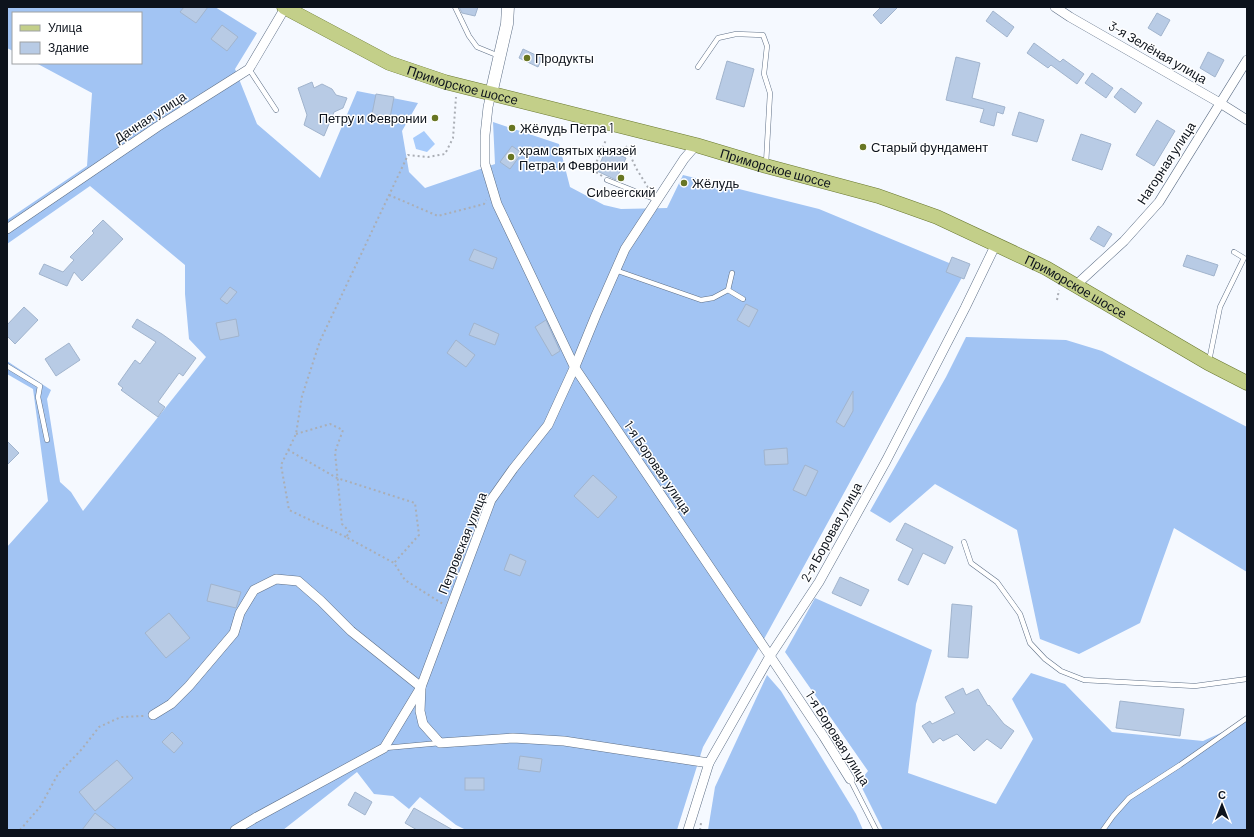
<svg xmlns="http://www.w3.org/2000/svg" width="1254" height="837" viewBox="0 0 1254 837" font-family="Barlow,sans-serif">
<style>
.green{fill:#a7cbfb}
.forest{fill:#a2c4f3}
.building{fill:#b8cbe5;stroke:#a1b4cd}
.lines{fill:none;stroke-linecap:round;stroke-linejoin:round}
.lane-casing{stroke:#5f7087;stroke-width:5.5}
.street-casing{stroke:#5f7087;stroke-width:10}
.secondary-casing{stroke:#5f7087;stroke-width:13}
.primary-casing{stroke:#697830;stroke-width:15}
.path{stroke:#aaaeb5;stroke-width:2;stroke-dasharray:2 3;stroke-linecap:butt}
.lane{stroke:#fff;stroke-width:4.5}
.street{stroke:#fff;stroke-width:9}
.secondary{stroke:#fff;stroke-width:12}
.primary{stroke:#c3cf89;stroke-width:14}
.poi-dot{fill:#687623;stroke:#fff;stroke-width:1.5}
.labels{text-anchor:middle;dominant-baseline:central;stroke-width:3;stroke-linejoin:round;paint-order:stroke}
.street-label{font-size:13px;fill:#0d131c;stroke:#fff}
.poi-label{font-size:13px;fill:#0d131c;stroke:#fff;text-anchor:start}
</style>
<rect width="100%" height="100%" fill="#f5f9ff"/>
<polygon class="green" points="424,131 435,144 427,152 416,149 413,138"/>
<g class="forest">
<polygon points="7,7 215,7 257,33 235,69 257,124 320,178 357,91 418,103 402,131 409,172 425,188 495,164 493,122 559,144 570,187 604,205 621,209 667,208 683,175 819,209 966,270 769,630 703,747 677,830 466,830 456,825 420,797 409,809 393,796 374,794 357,772 283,830 7,830 7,547 48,501 33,389 7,374 7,361 51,390 47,399 60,482 71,492 83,511 206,357 189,339 185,294 185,265 90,186 7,244 7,220 87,166 92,93 36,63 141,63 141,13 13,13 13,51 7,48"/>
<polygon points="966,337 1066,340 1102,351 1247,427 1247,572 1174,528 1140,623 1079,654 1040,639 1017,530 935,484 890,523 870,511 946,377"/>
<polygon points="815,598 932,650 916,704 908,773 996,804 1033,739 1012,699 1031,673 1065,684 1112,732 1203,741 1247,721 1247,830 883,830 859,782 868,771 785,652"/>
<polygon points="767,675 781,691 856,814 863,830 708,830 715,787"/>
</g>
<g class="building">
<polygon points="184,7 208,7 196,23 180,12"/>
<polygon points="459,7 478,7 475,16 462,13"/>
<polygon points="881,7 898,7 881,24 873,15"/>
<polygon points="993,11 1014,27 1007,37 986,21"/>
<polygon points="1157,13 1170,20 1161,36 1148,28"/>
<polygon points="222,25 238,37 227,51 211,39"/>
<polygon points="1034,43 1060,62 1063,59 1084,74 1077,84 1051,65 1048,68 1027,53"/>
<polygon points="523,49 542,58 538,67 519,58"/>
<polygon points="1208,52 1224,60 1215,77 1200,68"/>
<polygon points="956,57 980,63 972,98 1005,107 1003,114 997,112 994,126 980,122 984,109 946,100"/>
<polygon points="727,61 754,69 744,107 716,99"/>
<polygon points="1092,73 1113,88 1106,98 1085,83"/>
<polygon points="312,82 314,88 322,84 332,89 336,95 347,98 343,108 334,112 324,136 304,125 307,115 298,88"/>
<polygon points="1121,88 1142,103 1135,113 1114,97"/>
<polygon points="376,94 394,97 390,118 372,114"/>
<polygon points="1019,112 1044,120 1037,142 1012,135"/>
<polygon points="1157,120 1175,131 1154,166 1136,155"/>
<polygon points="1081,134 1111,144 1102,170 1072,160"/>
<polygon points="512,146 522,153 510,169 500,162"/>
<polygon points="606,149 626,158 616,180 597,171"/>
<polygon points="103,220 123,239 82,281 74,272 67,286 39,274 44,264 63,272 74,260 70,257 94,233 92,231"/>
<polygon points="1098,226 1112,234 1104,247 1090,239"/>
<polygon points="474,249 497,258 493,269 469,260"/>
<polygon points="1187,255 1218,265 1214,276 1183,266"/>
<polygon points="952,257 970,264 964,279 946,272"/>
<polygon points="230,287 237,292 227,304 220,299"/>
<polygon points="746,304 758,310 749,327 737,320"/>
<polygon points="24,307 38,320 15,344 7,336 7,325"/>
<polygon points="137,319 162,334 196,358 183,376 179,373 158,402 165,407 158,417 121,390 123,388 118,384 135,360 140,364 156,342 132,327"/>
<polygon points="236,319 239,336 220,340 216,323"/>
<polygon points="546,320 560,351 552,356 535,327"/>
<polygon points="474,323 499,334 495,345 469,335"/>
<polygon points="456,340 475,355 466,367 447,353"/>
<polygon points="69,343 80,360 56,376 45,359"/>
<polygon points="853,391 853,411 844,427 836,422"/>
<polygon points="7,441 19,453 7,465"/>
<polygon points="787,448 788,464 765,465 764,450"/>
<polygon points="805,465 818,471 806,496 793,490"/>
<polygon points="593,475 617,497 598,518 574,496"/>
<polygon points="905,523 953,547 945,564 923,553 908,585 898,580 913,549 896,540"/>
<polygon points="510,554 526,561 520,576 504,570"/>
<polygon points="840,577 869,590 861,606 832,593"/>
<polygon points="211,584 241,592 236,608 207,601"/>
<polygon points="952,604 972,606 968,658 948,657"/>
<polygon points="169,613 190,638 166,658 145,633"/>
<polygon points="963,688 966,695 978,689 988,706 989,705 1004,724 1014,731 1001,749 987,739 974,751 957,734 943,741 940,738 933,743 922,726 930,721 932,724 955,713 945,697"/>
<polygon points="1120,701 1184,709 1180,736 1116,728"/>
<polygon points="172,732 183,743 174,753 162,742"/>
<polygon points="520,756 542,759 540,772 518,769"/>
<polygon points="117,760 133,778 95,811 79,792"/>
<rect x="465" y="778" width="19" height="12"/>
<polygon points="355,792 372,802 365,815 348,805"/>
<polygon points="414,808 453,830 417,830 405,823"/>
<polygon points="95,813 117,830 82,830"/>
</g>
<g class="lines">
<defs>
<g id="lane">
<polyline points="455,7 469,36 477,47 499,56"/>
<polyline points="698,67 718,38 736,34 763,35 767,46 764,74 770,93 766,164"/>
<polyline points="249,69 276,110"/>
<polyline points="607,180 657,200"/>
<polyline points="615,270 701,300 713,298 728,290 732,273"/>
<polyline points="728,290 743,299"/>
<polyline points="1209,361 1220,307 1244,258 1234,252"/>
<polyline points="7,366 40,386 38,397 47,440"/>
<polyline points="964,542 971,563 997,582 1020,614 1030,643 1045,659 1061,671 1084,680 1195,686 1247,679"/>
<polyline points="385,748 440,743"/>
<polyline points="850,779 876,830"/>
<polyline points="1103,830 1113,816 1129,798 1180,765 1247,718"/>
</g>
<g id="street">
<polyline points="1055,7 1070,17 1220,103 1247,120"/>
<polyline points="491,94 488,107 485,135 485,164 497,204 575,368 770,656 824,737 850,779"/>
<polyline points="7,229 157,127 249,69 285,8"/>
<polyline points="1075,286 1124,241 1159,202 1247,60"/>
<polyline points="153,715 171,704 189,686 234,633 240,613 254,590 276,579 298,581 321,601 351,631 421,687 420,711 423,724 440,743 513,738 564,741 709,763"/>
<polyline points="235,830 255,818 384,748 421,687 491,500 513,469 548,425 576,364 596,315 625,249 684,159 696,145"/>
<polyline points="688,830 709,763 770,656 819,582 886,461 965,308 996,244"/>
</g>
<polyline id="secondary" points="491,94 507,24 508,7"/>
<g id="primary">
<path id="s1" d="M284,7L389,63L445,82L696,145L766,166L878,196L937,217L1046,268L1208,363L1247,383"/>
</g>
</defs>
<use href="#lane" class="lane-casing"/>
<use href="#street" class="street-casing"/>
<use href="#secondary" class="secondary-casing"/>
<use href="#primary" class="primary-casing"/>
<g class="path">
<polyline points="626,146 636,168 649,189"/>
<polyline points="602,176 593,170 606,140"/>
<polyline points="389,195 438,216 484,204 486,200"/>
<polyline points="1057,300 1059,290"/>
<polyline points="296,434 330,424 343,430 335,452 342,524 350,532 346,537 394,563 405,580 443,604"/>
<polyline points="288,450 337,478 415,503 419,535 394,563"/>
<polyline points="346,537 289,510 281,465 296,434 302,396 320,341 408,155 428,157 445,154 453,138 456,97"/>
<polyline points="20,830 40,807 58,774 82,749 99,727 121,717 144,716"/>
<polyline points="700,830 701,823"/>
</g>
<use href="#lane" class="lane"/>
<use href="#street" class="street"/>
<use href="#secondary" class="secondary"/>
<use href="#primary" class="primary"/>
</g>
<g class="poi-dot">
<circle cx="527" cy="58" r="4"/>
<circle cx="435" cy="118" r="4"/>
<circle cx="512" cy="128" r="4"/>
<circle cx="863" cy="147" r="4"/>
<circle cx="511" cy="157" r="4"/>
<circle cx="621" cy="178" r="4"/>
<circle cx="684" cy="183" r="4"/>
</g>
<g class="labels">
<g class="street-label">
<text transform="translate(1158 52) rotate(30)">3-я Зелёная улица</text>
<text stroke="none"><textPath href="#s1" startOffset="196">Приморское шоссе</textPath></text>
<text transform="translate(150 117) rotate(-33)">Дачная улица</text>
<text transform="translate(1166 163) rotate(-57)">Нагорная улица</text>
<text stroke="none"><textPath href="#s1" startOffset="520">Приморское шоссе</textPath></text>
<text stroke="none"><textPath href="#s1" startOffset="844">Приморское шоссе</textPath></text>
<text transform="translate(658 467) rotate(56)">1-я Боровая улица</text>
<text transform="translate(831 532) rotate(-61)">2-я Боровая улица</text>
<text transform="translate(462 543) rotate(-68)">Петровская улица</text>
<text transform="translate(838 738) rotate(58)">1-я Боровая улица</text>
</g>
<g class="poi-label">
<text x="535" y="58">Продукты</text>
<text x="427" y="118" text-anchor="end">Петру и Февронии</text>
<text x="520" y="128">Жёлудь Петра 1</text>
<text x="871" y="147">Старый фундамент</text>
<text x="519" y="150">храм святых князей<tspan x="519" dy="15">Петра и Февронии</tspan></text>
<text x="692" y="183">Жёлудь</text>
<text x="621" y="192" text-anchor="middle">Сиbeerский</text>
</g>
</g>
<rect width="1254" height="837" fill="none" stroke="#0d131c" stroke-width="16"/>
<rect x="12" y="12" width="130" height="52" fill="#ffffff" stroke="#9ea1a4"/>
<rect x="20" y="25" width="20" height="6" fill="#c3cf89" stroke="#9ea1a4"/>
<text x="48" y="32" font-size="12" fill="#0d131c">Улица</text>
<rect x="20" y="42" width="20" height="12" fill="#b8cbe5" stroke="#9ea1a4"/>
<text x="48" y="52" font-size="12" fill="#0d131c">Здание</text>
<g transform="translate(1222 805)" stroke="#ffffff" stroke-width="3" paint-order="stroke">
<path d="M0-3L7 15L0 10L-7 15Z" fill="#0d131c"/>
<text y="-6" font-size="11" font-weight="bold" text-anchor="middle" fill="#0d131c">С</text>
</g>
</svg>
